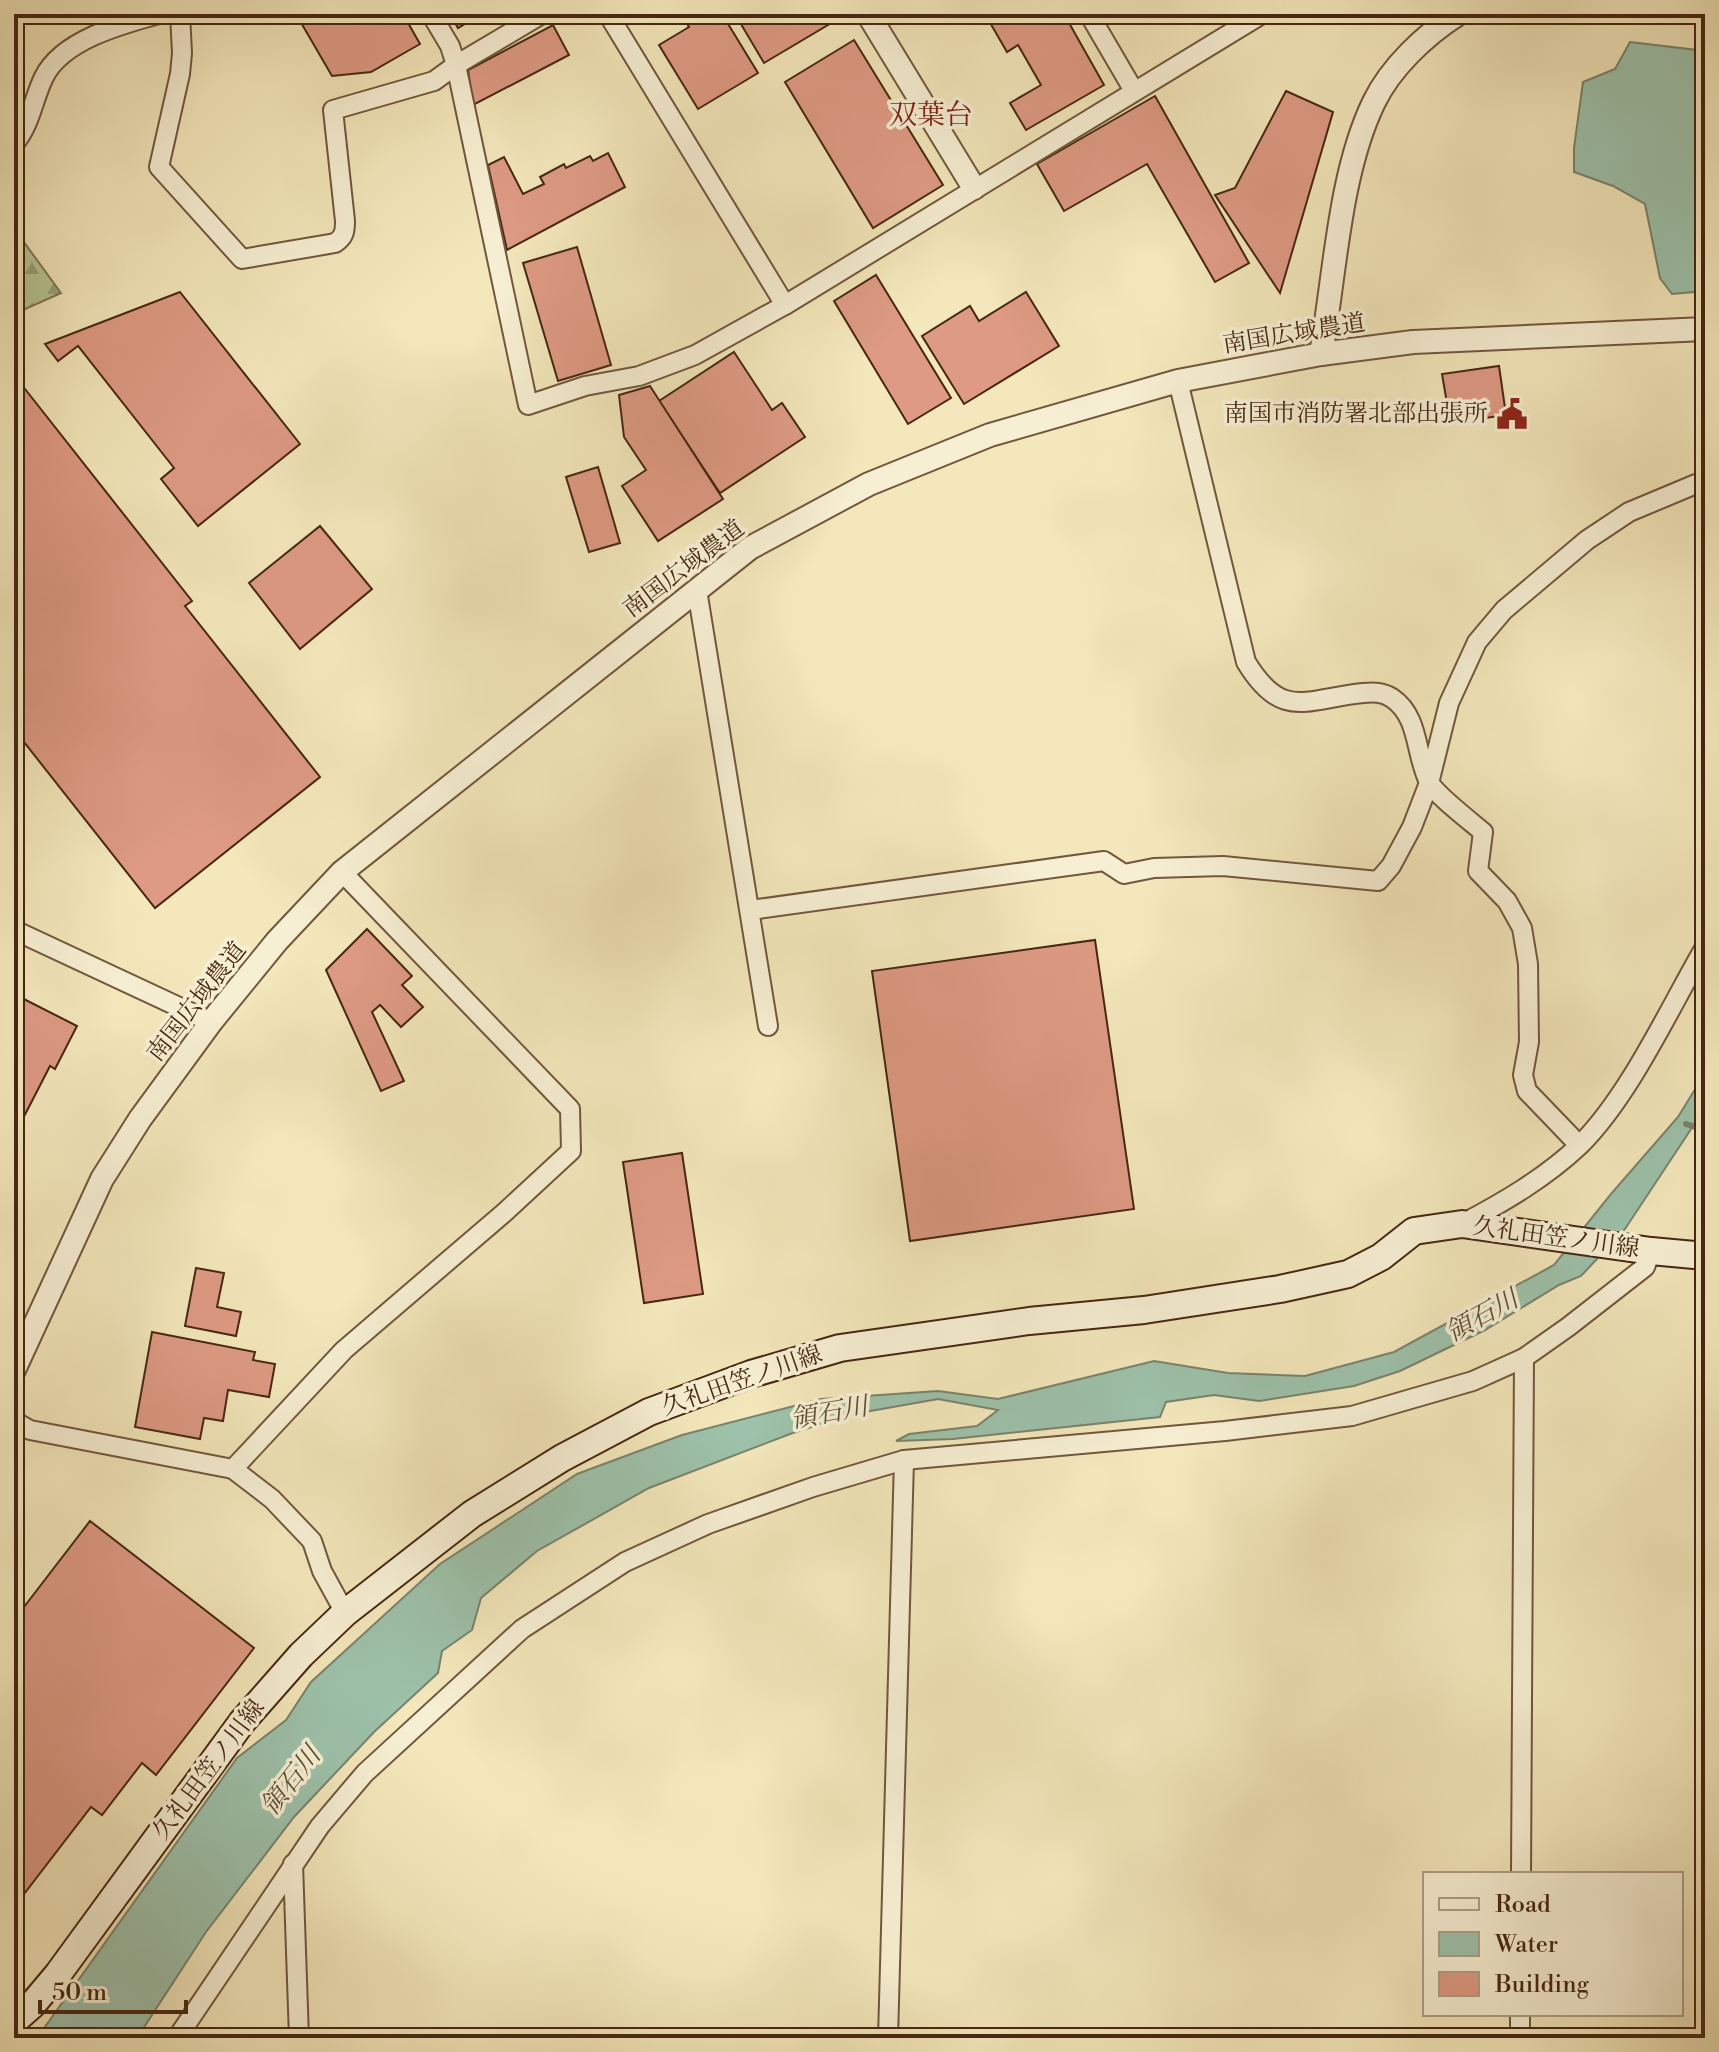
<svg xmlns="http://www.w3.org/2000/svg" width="1719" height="2052" viewBox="0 0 1719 2052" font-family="'Libre Bodoni','Noto Serif JP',serif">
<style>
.forest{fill:url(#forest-firs);stroke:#7e7752;stroke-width:2}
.water{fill:#9dc1aa;stroke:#7a836d;stroke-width:2}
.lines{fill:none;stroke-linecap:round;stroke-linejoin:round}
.stream{stroke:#7a836d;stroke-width:6}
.building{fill:#de9a84;stroke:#462711;stroke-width:2}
.minor-casing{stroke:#71573c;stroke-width:22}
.tertiary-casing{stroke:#71573c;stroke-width:26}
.secondary-casing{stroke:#462711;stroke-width:30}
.minor{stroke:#f7efd3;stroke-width:18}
.tertiary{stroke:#f7efd3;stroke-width:22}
.secondary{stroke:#f7efd3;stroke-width:26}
.labels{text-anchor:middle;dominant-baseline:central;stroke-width:7;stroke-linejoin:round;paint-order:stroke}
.street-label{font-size:24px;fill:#462711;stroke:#f7efd3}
.poi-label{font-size:24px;fill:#462711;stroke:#f7efd3;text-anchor:end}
.water-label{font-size:26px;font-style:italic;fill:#5c4e37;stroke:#f7efd3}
.quarter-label{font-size:28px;fill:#7a1f14;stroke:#f7efd3}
</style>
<defs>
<pattern id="forest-firs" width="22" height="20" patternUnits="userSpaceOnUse" patternTransform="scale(2)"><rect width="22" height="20" fill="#b6c793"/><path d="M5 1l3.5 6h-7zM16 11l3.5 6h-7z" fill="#96a277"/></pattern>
</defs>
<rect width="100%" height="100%" fill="#f3e7bb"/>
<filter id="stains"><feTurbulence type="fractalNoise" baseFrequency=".0025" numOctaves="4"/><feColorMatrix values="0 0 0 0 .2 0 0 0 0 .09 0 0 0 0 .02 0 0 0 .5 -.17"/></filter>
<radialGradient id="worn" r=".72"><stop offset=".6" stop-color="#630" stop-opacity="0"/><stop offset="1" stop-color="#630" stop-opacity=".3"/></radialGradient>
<polygon class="forest" points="14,233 18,234 61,293 14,314"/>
<g class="water">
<polygon points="1630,42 1705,51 1705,291 1672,294 1660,278 1645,204 1613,186 1574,172 1574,148 1583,82 1615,69"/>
<polygon points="1705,1073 1705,1108 1625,1229 1581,1276 1559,1285 1485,1330 1400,1371 1354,1386 1259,1401 1214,1395 1166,1402 1160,1417 953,1439 896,1441 909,1434 977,1426 998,1410 938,1399 848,1415 790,1434 649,1488 537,1551 481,1598 472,1630 442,1651 438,1673 374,1732 294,1817 206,1932 137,2038 37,2038 237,1758 286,1720 311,1682 440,1564 577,1474 682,1435 821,1399 938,1391 998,1399 1154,1361 1228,1373 1305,1376 1394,1352 1554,1265 1611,1194 1678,1117"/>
</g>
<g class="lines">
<polyline class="stream" points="1686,1124 1705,1130"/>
</g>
<g class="building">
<polygon points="296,14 403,14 420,44 371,72 332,76"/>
<polygon points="450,14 481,14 458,28"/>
<polygon points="681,14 722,14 758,73 698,109 659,45 689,27"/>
<polygon points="735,14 841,14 843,16 764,63"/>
<polygon points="985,14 1064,14 1104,85 1026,130 1010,103 1041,85 1018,45 1007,52"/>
<polygon points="553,25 569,55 473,105 468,70"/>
<polygon points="854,40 943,185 873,228 785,82"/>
<polygon points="1286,91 1333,112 1280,293 1215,195 1235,188"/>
<polygon points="1155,96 1249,263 1215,282 1147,164 1064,211 1037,164"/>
<polygon points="608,153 625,187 507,250 488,165 504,157 523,194 544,184 540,177 564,164 566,168 590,156 593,161"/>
<polygon points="577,247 611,365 558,381 523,263"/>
<polygon points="876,275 951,398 908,424 834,301"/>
<polygon points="180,292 300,444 198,526 161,479 174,468 78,346 58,361 45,344"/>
<polygon points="1026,292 1059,346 964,404 922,336 970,306 979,321"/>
<polygon points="734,352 772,410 782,403 805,437 720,493 659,401"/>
<polygon points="1499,366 1506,415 1465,421 1463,406 1448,409 1442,374"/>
<polygon points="14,375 192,601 185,606 320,777 155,908 20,737 14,742"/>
<polygon points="650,386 723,499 658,541 622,486 646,470 624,437 619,395"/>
<polygon points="598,467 620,543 589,552 566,477"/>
<polygon points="320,526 372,589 300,649 249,583"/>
<polygon points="367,929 412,976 402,985 423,1007 401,1027 380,1005 372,1012 404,1081 381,1091 326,970"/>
<polygon points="1095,940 1134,1209 910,1241 872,971"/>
<polygon points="14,994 77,1026 55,1069 50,1066 14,1136"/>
<polygon points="682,1153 703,1294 644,1303 623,1162"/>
<polygon points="196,1268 224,1273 217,1307 241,1312 236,1336 185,1326"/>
<polygon points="152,1332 255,1352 253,1360 275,1364 269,1397 228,1390 223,1421 204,1418 200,1439 135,1427"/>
<polygon points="90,1521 254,1648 156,1775 142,1763 102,1815 91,1807 14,1907 14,1620"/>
</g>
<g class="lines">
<defs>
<g id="minor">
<path d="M180,14L182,53L180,74L159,167L242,259L335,243C344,237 345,232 345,221L333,110L434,81L456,65L450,46L431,14"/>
<polyline points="542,14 456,65 528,405 585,386 639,376 695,355 785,305 1262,14"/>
<polyline points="608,14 785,305"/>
<polyline points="1089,14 1134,91"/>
<path d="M14,144C31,124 33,99 44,77C62,40 122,24 159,14"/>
<path d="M1178,381L1246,662C1282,721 1305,699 1363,693C1374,692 1383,692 1392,698C1420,717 1415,755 1429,782C1435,794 1470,821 1483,832L1478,871L1507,901L1522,928L1528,964L1529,1042L1523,1075L1527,1091L1579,1145"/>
<polyline points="697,590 768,1026"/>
<polyline points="342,872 570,1109 571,1151 505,1212 344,1350 233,1469 272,1499 312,1541 322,1571 345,1613"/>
<polyline points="751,910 1104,861 1124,874 1154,868 1223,866 1378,881 1391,866 1412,827 1429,783 1449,703 1477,642 1504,610 1587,540 1629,512 1696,484 1705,484"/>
<polyline points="14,930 211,1022"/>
<path d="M1462,1224C1504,1202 1545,1178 1580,1145C1630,1095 1669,1009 1705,947"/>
<polyline points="14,1421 30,1430 233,1469"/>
<polyline points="293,1864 299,2038"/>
<polyline points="1521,1874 1524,1358"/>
<polyline points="177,2038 320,1826 365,1773 522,1629 625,1562 708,1524 813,1487 904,1460 1225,1431 1352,1416 1473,1381 1524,1358 1568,1327 1645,1267 1651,1251"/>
<polyline points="245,2038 314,2038"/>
<polyline points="888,2038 904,1460"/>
<polyline points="1520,2038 1520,2014"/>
</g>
<g id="tertiary">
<polyline points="868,14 974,188"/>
<path d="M1321,354C1335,275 1339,174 1374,102C1391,67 1425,35 1458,14"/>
<polyline points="14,1370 102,1179 140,1119 211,1022 277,941 342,872 750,548 869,484 990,435 1178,381 1321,354 1413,342 1705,329"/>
</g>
<polyline id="secondary" points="14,2021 32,2005 58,1974 242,1722 301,1655 345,1613 472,1514 562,1458 649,1412 751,1374 840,1348 1029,1321 1144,1310 1280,1289 1348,1274 1381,1257 1414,1231 1462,1224 1651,1251 1705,1256"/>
</defs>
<use href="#minor" class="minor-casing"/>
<use href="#tertiary" class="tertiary-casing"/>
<use href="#secondary" class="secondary-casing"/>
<use href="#minor" class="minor"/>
<use href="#tertiary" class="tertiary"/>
<use href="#secondary" class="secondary"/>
</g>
<defs>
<symbol id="civic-bare" viewBox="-9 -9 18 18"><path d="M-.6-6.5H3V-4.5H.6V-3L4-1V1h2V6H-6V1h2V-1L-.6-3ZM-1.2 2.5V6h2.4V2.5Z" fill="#8f2418" stroke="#f7efd3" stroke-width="2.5" paint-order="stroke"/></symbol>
</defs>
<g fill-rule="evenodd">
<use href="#civic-bare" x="1490" y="392" width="44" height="44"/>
</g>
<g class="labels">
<g class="street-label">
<text transform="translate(1294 334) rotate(-9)">南国広域農道</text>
<text transform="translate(684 569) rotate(-37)">南国広域農道</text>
<text transform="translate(197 1002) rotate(-52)">南国広域農道</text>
<text transform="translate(1556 1238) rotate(8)">久礼田笠ノ川線</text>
<text transform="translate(742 1381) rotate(-19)">久礼田笠ノ川線</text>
<text transform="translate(209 1770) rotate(-53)">久礼田笠ノ川線</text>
</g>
<g class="poi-label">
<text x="1488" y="414">南国市消防署北部出張所</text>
</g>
<g class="water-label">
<text transform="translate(1482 1316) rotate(-29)">領石川</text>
<text transform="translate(829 1413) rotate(-10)">領石川</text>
<text transform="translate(291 1781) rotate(-52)">領石川</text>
</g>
<g class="quarter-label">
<text x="931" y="115">双葉台</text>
</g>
</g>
<rect width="1719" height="2052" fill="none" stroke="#f3e7bb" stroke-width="48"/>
<rect x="16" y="16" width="1687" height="2020" fill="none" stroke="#462711" stroke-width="4"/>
<rect x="24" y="24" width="1671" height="2004" fill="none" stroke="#462711" stroke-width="2"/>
<rect x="1423" y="1872" width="260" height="144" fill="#f7efd3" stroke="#b09f85" stroke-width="2"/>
<rect x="1439" y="1898" width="40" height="12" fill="#f7efd3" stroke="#b09f85" stroke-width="2"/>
<text x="1495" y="1912" font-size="24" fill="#462711">Road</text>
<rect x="1439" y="1932" width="40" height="24" fill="#9dc1aa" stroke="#b09f85" stroke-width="2"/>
<text x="1495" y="1952" font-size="24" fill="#462711">Water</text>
<rect x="1439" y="1972" width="40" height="24" fill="#de9a84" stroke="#b09f85" stroke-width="2"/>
<text x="1495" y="1992" font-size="24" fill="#462711">Building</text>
<path d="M40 2000v12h146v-12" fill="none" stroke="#462711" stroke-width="4"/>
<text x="52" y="2000" font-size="24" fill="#462711" stroke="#f7efd3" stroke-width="6" paint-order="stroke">50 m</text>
<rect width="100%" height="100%" filter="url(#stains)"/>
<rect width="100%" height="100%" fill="url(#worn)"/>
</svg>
